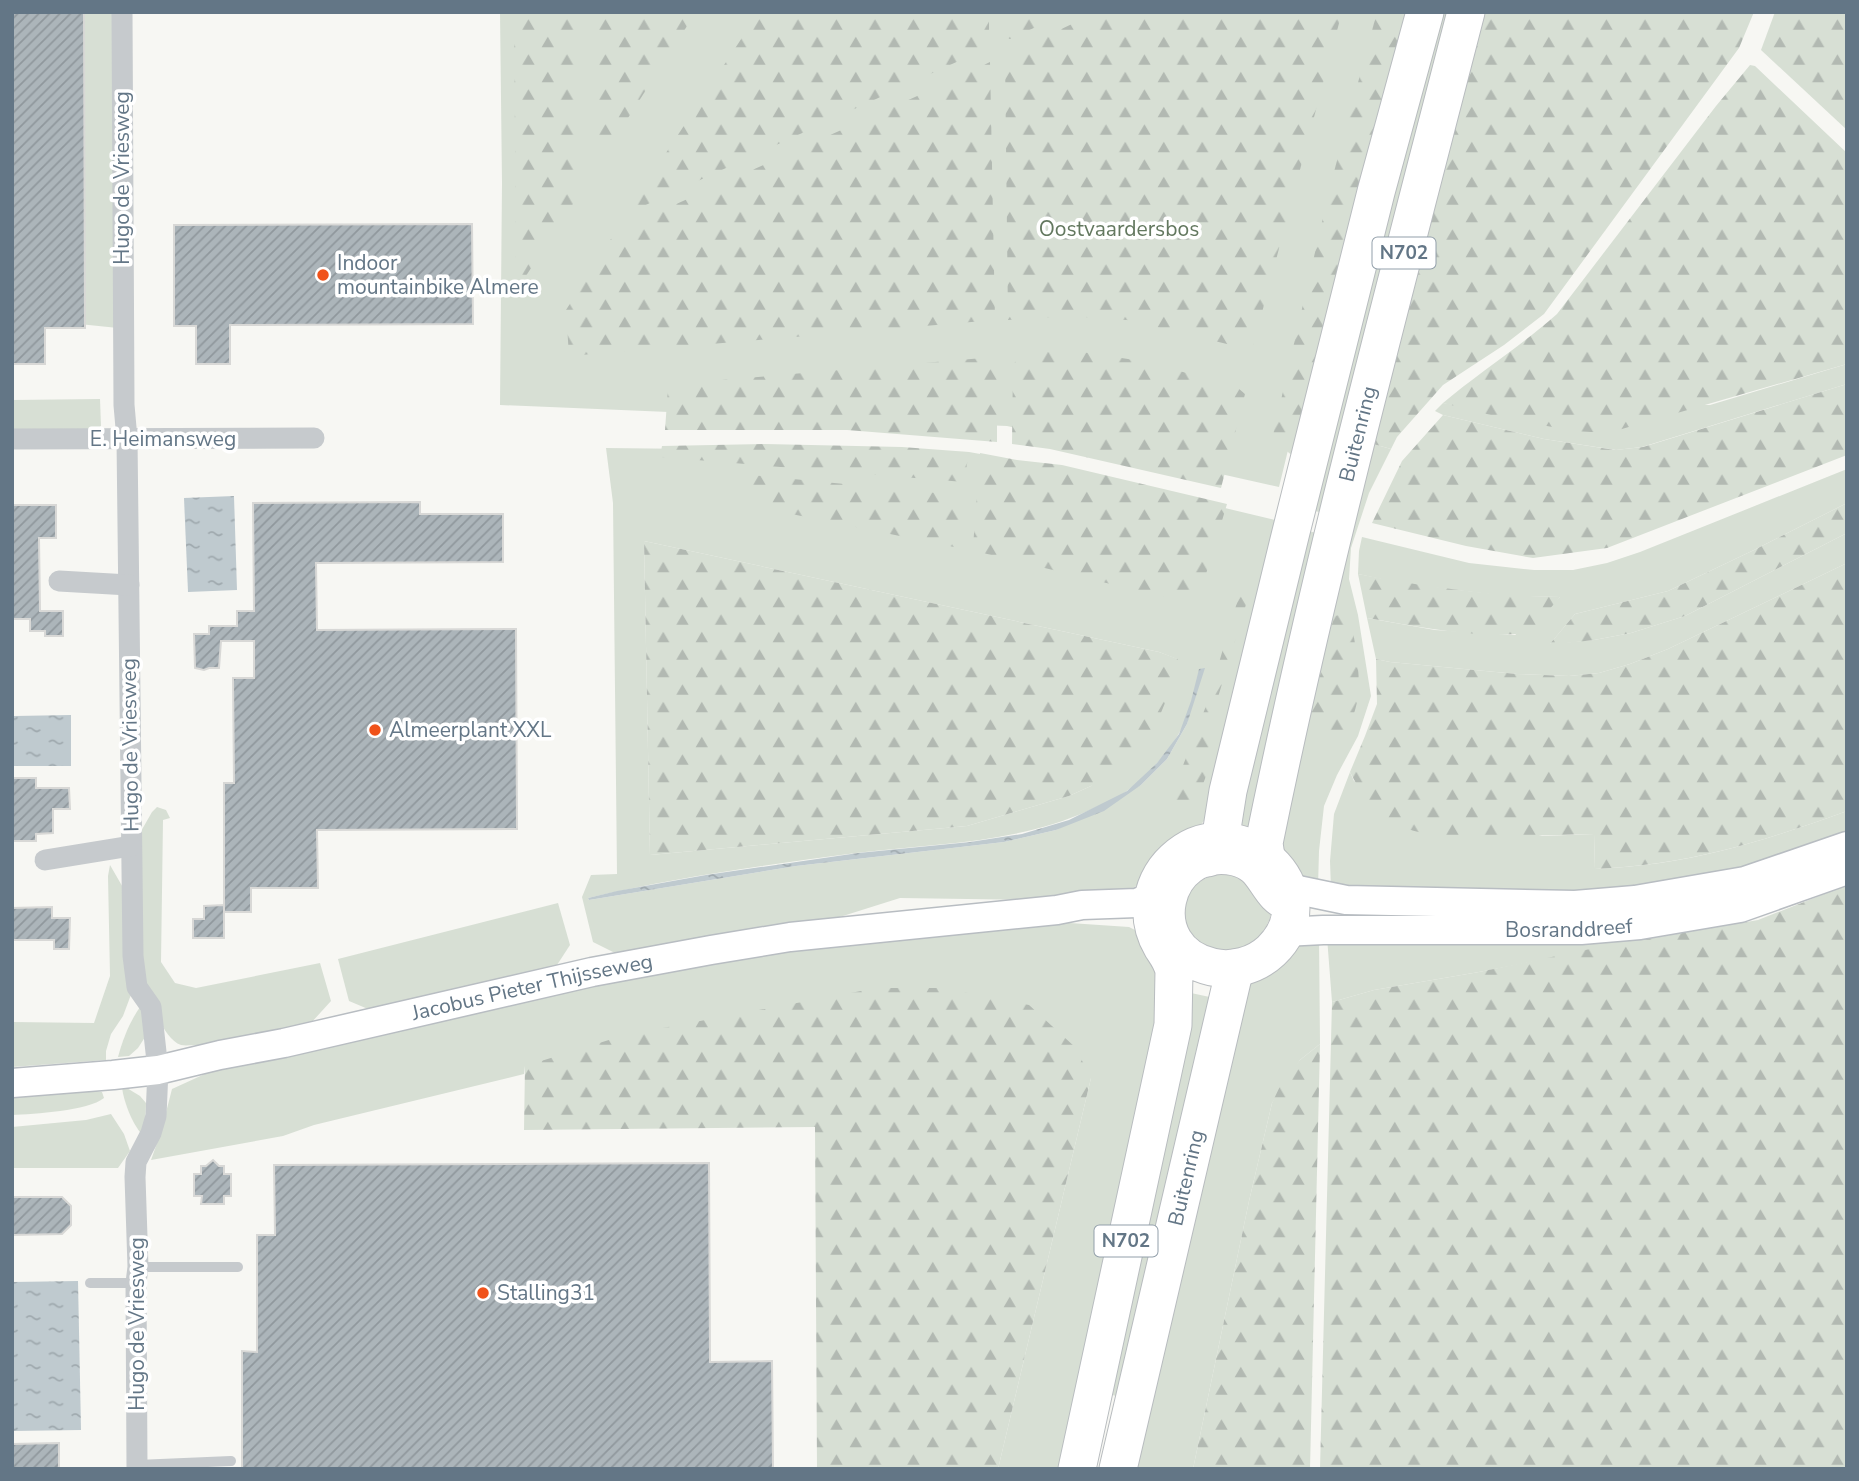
<svg xmlns="http://www.w3.org/2000/svg" width="1859" height="1481" viewBox="0 0 1859 1481" font-family="'Nunito Sans',sans-serif">
<style>
.green{fill:#d7dfd4;fill-rule:evenodd}
.forest{fill:url(#forest-firs)}
.water{fill:url(#water-ripples)}
.building{fill:url(#building-hatch);stroke:#d8d8d6;stroke-width:2}
.lines{fill:none;stroke-linecap:round;stroke-linejoin:round}
.secondary-casing{stroke:#b8bdc2;stroke-width:31}
.highway-casing{stroke:#b8bcbf;stroke-width:39}
.lane{stroke:#c6cacd;stroke-width:10}
.street{stroke:#c6cacd;stroke-width:21}
.secondary{stroke:#fff;stroke-width:28}
.highway{stroke:#fff;stroke-width:37}
.poi-dot{fill:#f0521a;stroke:#fff;stroke-width:2.5}
.labels{text-anchor:middle;dominant-baseline:central;stroke-width:7;stroke-linejoin:round;paint-order:stroke}
.shield{fill:#fff;stroke:#929faa;stroke-width:2}
.shield-label{font-size:19px;font-weight:bold;fill:#637686}
.street-label{font-size:21px;fill:#637686;stroke:#fff}
.park-label{font-size:21px;fill:#63785f;stroke:#fff}
.poi-label{font-size:21px;fill:#637686;stroke:#fff;text-anchor:start}
</style>
<defs>
<pattern id="forest-firs" width="22" height="20" patternUnits="userSpaceOnUse" patternTransform="scale(1.75)"><rect width="22" height="20" fill="#d7dfd4"/><path d="M5 1l3.5 6h-7zM16 11l3.5 6h-7z" fill="#b2b9b2"/></pattern>
<pattern id="water-ripples" width="26" height="14" patternUnits="userSpaceOnUse" patternTransform="scale(1.75)"><rect width="26" height="14" fill="#bfcacf"/><path d="M2 4q2-2 4 0t4 0M15 11q2-2 4 0t4 0" fill="none" stroke="#9fa9ae"/></pattern>
<pattern id="building-hatch" width="6" height="6" patternUnits="userSpaceOnUse" patternTransform="scale(1.75)"><rect width="6" height="6" fill="#acb5ba"/><path d="M-1 1l2-2M0 6l6-6M5 7l2-2" fill="none" stroke="#90989d"/></pattern>
</defs>
<rect width="100%" height="100%" fill="#f7f7f3"/>
<g class="green">
<polygon points="79,12 117,12 118,328 79,324"/>
<polygon points="500,12 1395,12 1279,487 1007,426 500,405 502,183"/>
<polygon points="1432,12 1452,12 1323,513 1303,508"/>
<polygon points="1847,364 1847,384 1642,447 1616,450 1544,439 1443,415 1435,411 1443,403 1455,405 1710,405"/>
<polygon points="100,399 101,426 94,432 12,433 12,400"/>
<polygon points="1366,442 1391,449 1369,493 1351,548 1349,579 1358,615 1371,696 1358,736 1337,775 1324,806 1319,851 1318,887 1304,884 1276,848"/>
<path d="M606,448L969,452L1063,469L1283,522L1207,817L1191,837L1145,879L1133,888L1109,894L1043,900L900,898L827,921L615,953L593,942L582,897L591,875L617,874L613,503ZM644,541L1159,652L1177,659L1091,786L1069,796L967,826L650,855ZM1199,669L1187,724L1167,759L1141,785L1056,830L1004,842L796,866L589,900L588,898C676,877 767,865 856,853C936,843 1015,844 1090,810C1103,804 1117,799 1128,790C1147,776 1166,755 1178,735C1190,716 1194,691 1199,669Z"/>
<polygon points="1847,469 1847,503 1754,550 1668,591 1575,614 1550,644 1594,640 1631,633 1685,616 1847,533 1847,563 1668,649 1630,664 1599,673 1569,676 1517,674 1390,662 1376,659 1367,618 1435,630 1515,635 1560,597 1507,596 1405,584 1358,574 1359,551 1362,537 1469,563 1534,570 1573,570 1607,563 1640,552"/>
<polygon points="1298,529 1322,534 1257,836 1227,831"/>
<path d="M1350,772L1354,781L1542,836L1594,834L1595,869C1617,868 1638,866 1660,863C1724,854 1786,833 1847,811V837L1829,845L1642,893L1331,889L1330,861L1334,814Z"/>
<path d="M157,807L166,810L170,818L163,820L161,962L175,983L196,988L320,963L331,1001L311,1023L198,1045C193,1045 185,1046 181,1045C158,1037 145,980 141,959L140,833L152,812Z"/>
<polygon points="110,865 125,891 132,992 123,1016 111,1034 106,1051 106,1060 12,1067 12,1022 94,1023 110,976 108,876"/>
<path d="M1220,874L1236,876L1247,882L1255,893L1259,903L1271,915C1255,967 1185,963 1184,909C1184,900 1186,895 1192,889C1201,880 1207,876 1220,874Z"/>
<polygon points="558,903 570,945 557,965 368,1009 349,1001 338,959"/>
<polygon points="1055,922 1129,927 1139,932 1150,944 1163,1011 1062,1469 998,1469 1091,1078 525,1066 524,1074 314,1125 283,1136 151,1160 161,1132 172,1089 207,1073 613,977 840,942"/>
<polygon points="1327,937 1512,943 1656,938 1479,972 1374,990 1332,1002"/>
<polygon points="1319,938 1320,1044 1300,1060 1272,1103 1249,1201 1193,1469 1132,1469 1233,998 1293,944"/>
<polygon points="1191,993 1219,999 1120,1397 1101,1392"/>
<path d="M140,1007L146,1017L147,1034L138,1048L129,1056L118,1057C123,1039 129,1023 140,1007Z"/>
<path d="M122,1085L140,1096L146,1103L145,1129L142,1134C133,1126 122,1098 122,1085Z"/>
<path d="M96,1091L102,1092L104,1098C88,1111 34,1114 12,1115V1098Z"/>
<polygon points="111,1114 124,1134 130,1151 118,1168 12,1168 12,1127 86,1120"/>
</g>
<g class="forest">
<polygon points="514,12 579,12 579,195 516,291"/>
<polygon points="593,12 696,12 594,171"/>
<polygon points="759,12 989,12 989,47 637,209 631,206"/>
<polygon points="1004,12 1068,12 1010,39 1005,37"/>
<polygon points="1097,12 1342,12 1252,350 1127,320 1068,316 1008,320 1005,56"/>
<polygon points="1377,12 1410,12 1294,457 1272,439 1331,183"/>
<polygon points="1477,12 1754,12 1739,48 1544,314 1504,345 1443,385 1397,437 1391,449 1366,442"/>
<polygon points="1775,12 1847,12 1847,130 1761,50"/>
<polygon points="990,62 995,320 569,356 566,310 616,231 953,80"/>
<path d="M1750,65L1755,66L1847,153V364L1608,433L1574,431L1503,418L1443,403C1480,372 1521,346 1557,314L1716,106Z"/>
<polygon points="1043,352 1082,352 1128,359 1204,377 1238,388 1245,394 1221,488 1050,449 1012,444 1013,364 1025,354"/>
<polygon points="995,357 997,373 997,442 847,430 665,430 668,388 674,384"/>
<polygon points="1847,384 1847,455 1607,548 1533,558 1466,546 1372,523 1402,461 1443,415 1544,439 1615,450 1643,447"/>
<polygon points="765,444 902,447 969,452 964,482 660,457 662,446"/>
<polygon points="980,453 1017,460 1062,465 1227,504 1197,604 1131,589 979,552 973,547"/>
<polygon points="751,475 958,495 964,499 959,548 747,505"/>
<polygon points="1847,503 1847,533 1685,616 1631,633 1594,640 1549,645 1575,614 1668,591 1754,550"/>
<polygon points="644,541 1159,652 1178,659 1165,703 1155,727 1141,744 1112,771 1091,786 1069,796 967,826 650,855"/>
<path d="M1847,563V811C1786,833 1724,854 1659,863C1638,866 1616,868 1595,869L1594,834C1558,835 1522,836 1486,836C1459,836 1430,838 1406,828C1381,817 1361,795 1350,772L1365,736L1377,704L1376,659L1390,662L1517,674L1569,676L1599,673L1630,664L1668,649Z"/>
<path d="M1358,574C1425,587 1492,596 1560,597L1529,633C1475,639 1421,627 1367,618Z"/>
<polygon points="1254,578 1215,707 1211,763 1195,805 1174,827 1169,813 1177,781 1206,706 1244,579"/>
<path d="M1350,613C1354,640 1361,669 1358,696C1356,713 1347,732 1340,747L1311,714L1334,616Z"/>
<polygon points="1847,885 1847,1469 1320,1469 1332,1002 1374,990 1479,972 1595,948 1758,920"/>
<polygon points="877,988 942,988 1029,1005 1075,1047 1091,1078 998,1469 817,1469 815,1127 524,1130 525,1066 625,1035"/>
<polygon points="1320,1044 1310,1469 1193,1469 1249,1201 1272,1103 1283,1080 1300,1060"/>
</g>
<g class="water">
<polygon points="234,496 237,590 188,592 184,498"/>
<polygon points="1205,668 1187,724 1167,759 1141,785 1104,811 1056,830 1004,842 796,866 589,900 588,898 617,891 706,875 858,853 970,842 1022,834 1069,820 1127,791 1157,763 1179,734 1191,701 1199,669"/>
<polygon points="71,715 71,766 14,766 14,716"/>
<polygon points="78,1281 81,1430 13,1431 12,1282"/>
</g>
<g class="building">
<polygon points="12,13 84,13 85,328 45,328 45,364 12,364"/>
<polygon points="472,224 473,324 230,325 230,364 196,364 196,326 174,326 174,225"/>
<polygon points="420,502 420,514 503,514 503,562 316,563 317,630 516,629 517,829 317,830 318,888 251,888 251,912 224,912 224,783 234,783 233,678 254,678 254,641 221,641 219,668 209,668 204,670 195,668 194,634 209,634 209,626 237,626 237,611 254,611 253,503"/>
<polygon points="12,505 56,505 56,538 39,538 40,611 63,611 63,636 45,636 45,631 30,631 30,619 12,619"/>
<polygon points="12,778 36,778 36,788 69,788 70,809 53,809 53,833 36,834 36,841 12,841"/>
<polygon points="224,905 224,938 193,938 193,919 204,919 204,906"/>
<polygon points="52,907 52,918 70,918 69,949 54,949 54,940 12,940 12,908"/>
<polygon points="213,1160 219,1166 224,1166 224,1174 231,1174 231,1196 224,1196 224,1204 201,1204 202,1196 194,1196 194,1174 201,1174 201,1166 206,1166"/>
<polygon points="709,1163 710,1362 772,1361 773,1469 242,1468 242,1351 257,1352 257,1235 275,1235 274,1165"/>
<polygon points="12,1197 62,1197 71,1206 71,1225 62,1234 12,1235"/>
<polygon points="59,1443 59,1469 12,1469 12,1444"/>
</g>
<g class="lines">
<defs>
<g id="secondary">
<polyline points="1286,884 1293,889 1346,900 1575,905 1635,900 1745,881 1847,846"/>
<path id="s1" d="M1284,932L1323,930H1581L1640,925L1740,908L1847,870"/>
<path id="s2" d="M12,1083L113,1075L158,1070L220,1055L284,1043L592,972L711,950L790,937L1057,910L1082,905L1137,903L1146,899L1155,891"/>
</g>
<g id="highway">
<path id="s3" d="M1266,857L1264,843C1321,563 1395,288 1466,12"/>
<polyline points="1208,858 1216,850 1220,841 1228,791 1291,532 1376,192 1425,12"/>
<path d="M1077,1469L1173,1025L1174,971C1172,961 1168,956 1162,947C1155,935 1151,921 1152,907C1153,889 1161,872 1174,860C1236,802 1333,891 1271,951C1256,965 1233,972 1212,967C1137,950 1161,842 1235,857C1268,864 1265,895 1290,903"/>
<path id="s4" d="M1118,1469L1235,968"/>
</g>
</defs>
<use href="#secondary" class="secondary-casing"/>
<use href="#highway" class="highway-casing"/>
<g class="lane">
<polyline points="138,1267 238,1267"/>
<polyline points="90,1283 136,1283"/>
<polyline points="137,1465 231,1461"/>
</g>
<g class="street">
<polyline points="122,12 124,405 127,439 133,956 137,987 151,1007 158,1070 156,1116 151,1133 136,1162 135,1177 138,1267 136,1283 137,1469"/>
<polyline points="12,439 314,438"/>
<polyline points="59,581 129,585"/>
<polyline points="45,860 131,846"/>
</g>
<use href="#secondary" class="secondary"/>
<use href="#highway" class="highway"/>
</g>
<g class="poi-dot">
<circle cx="323" cy="275" r="7"/>
<circle cx="375" cy="730" r="7"/>
<circle cx="483" cy="1293" r="7"/>
</g>
<g class="labels">
<g class="shield">
<rect x="1372.5" y="237.5" width="63" height="31" rx="5"/>
<rect x="1094.5" y="1225.5" width="63" height="31" rx="5"/>
</g>
<g class="shield-label">
<text x="1404" y="253">N702</text>
<text x="1126" y="1241">N702</text>
</g>
<g class="street-label">
<text transform="translate(122 178) rotate(-90)">Hugo de Vriesweg</text>
<text stroke="none"><textPath href="#s3" startOffset="434">Buitenring</textPath></text>
<text x="163" y="439">E. Heimansweg</text>
<text transform="translate(130 745) rotate(-91)">Hugo de Vriesweg</text>
<text stroke="none"><textPath href="#s1" startOffset="285">Bosranddreef</textPath></text>
<text stroke="none"><textPath href="#s2" startOffset="530">Jacobus Pieter Thijsseweg</textPath></text>
<text stroke="none"><textPath href="#s4" startOffset="299">Buitenring</textPath></text>
<text transform="translate(137 1324) rotate(-90)">Hugo de Vriesweg</text>
</g>
<g class="park-label">
<text x="1119" y="229">Oostvaardersbos</text>
</g>
<g class="poi-label">
<text x="337" y="263">Indoor<tspan x="337" dy="24">mountainbike Almere</tspan></text>
<text x="389" y="730">Almeerplant XXL</text>
<text x="497" y="1293">Stalling31</text>
</g>
</g>
<rect width="1859" height="1481" fill="none" stroke="#637686" stroke-width="28"/>
</svg>
